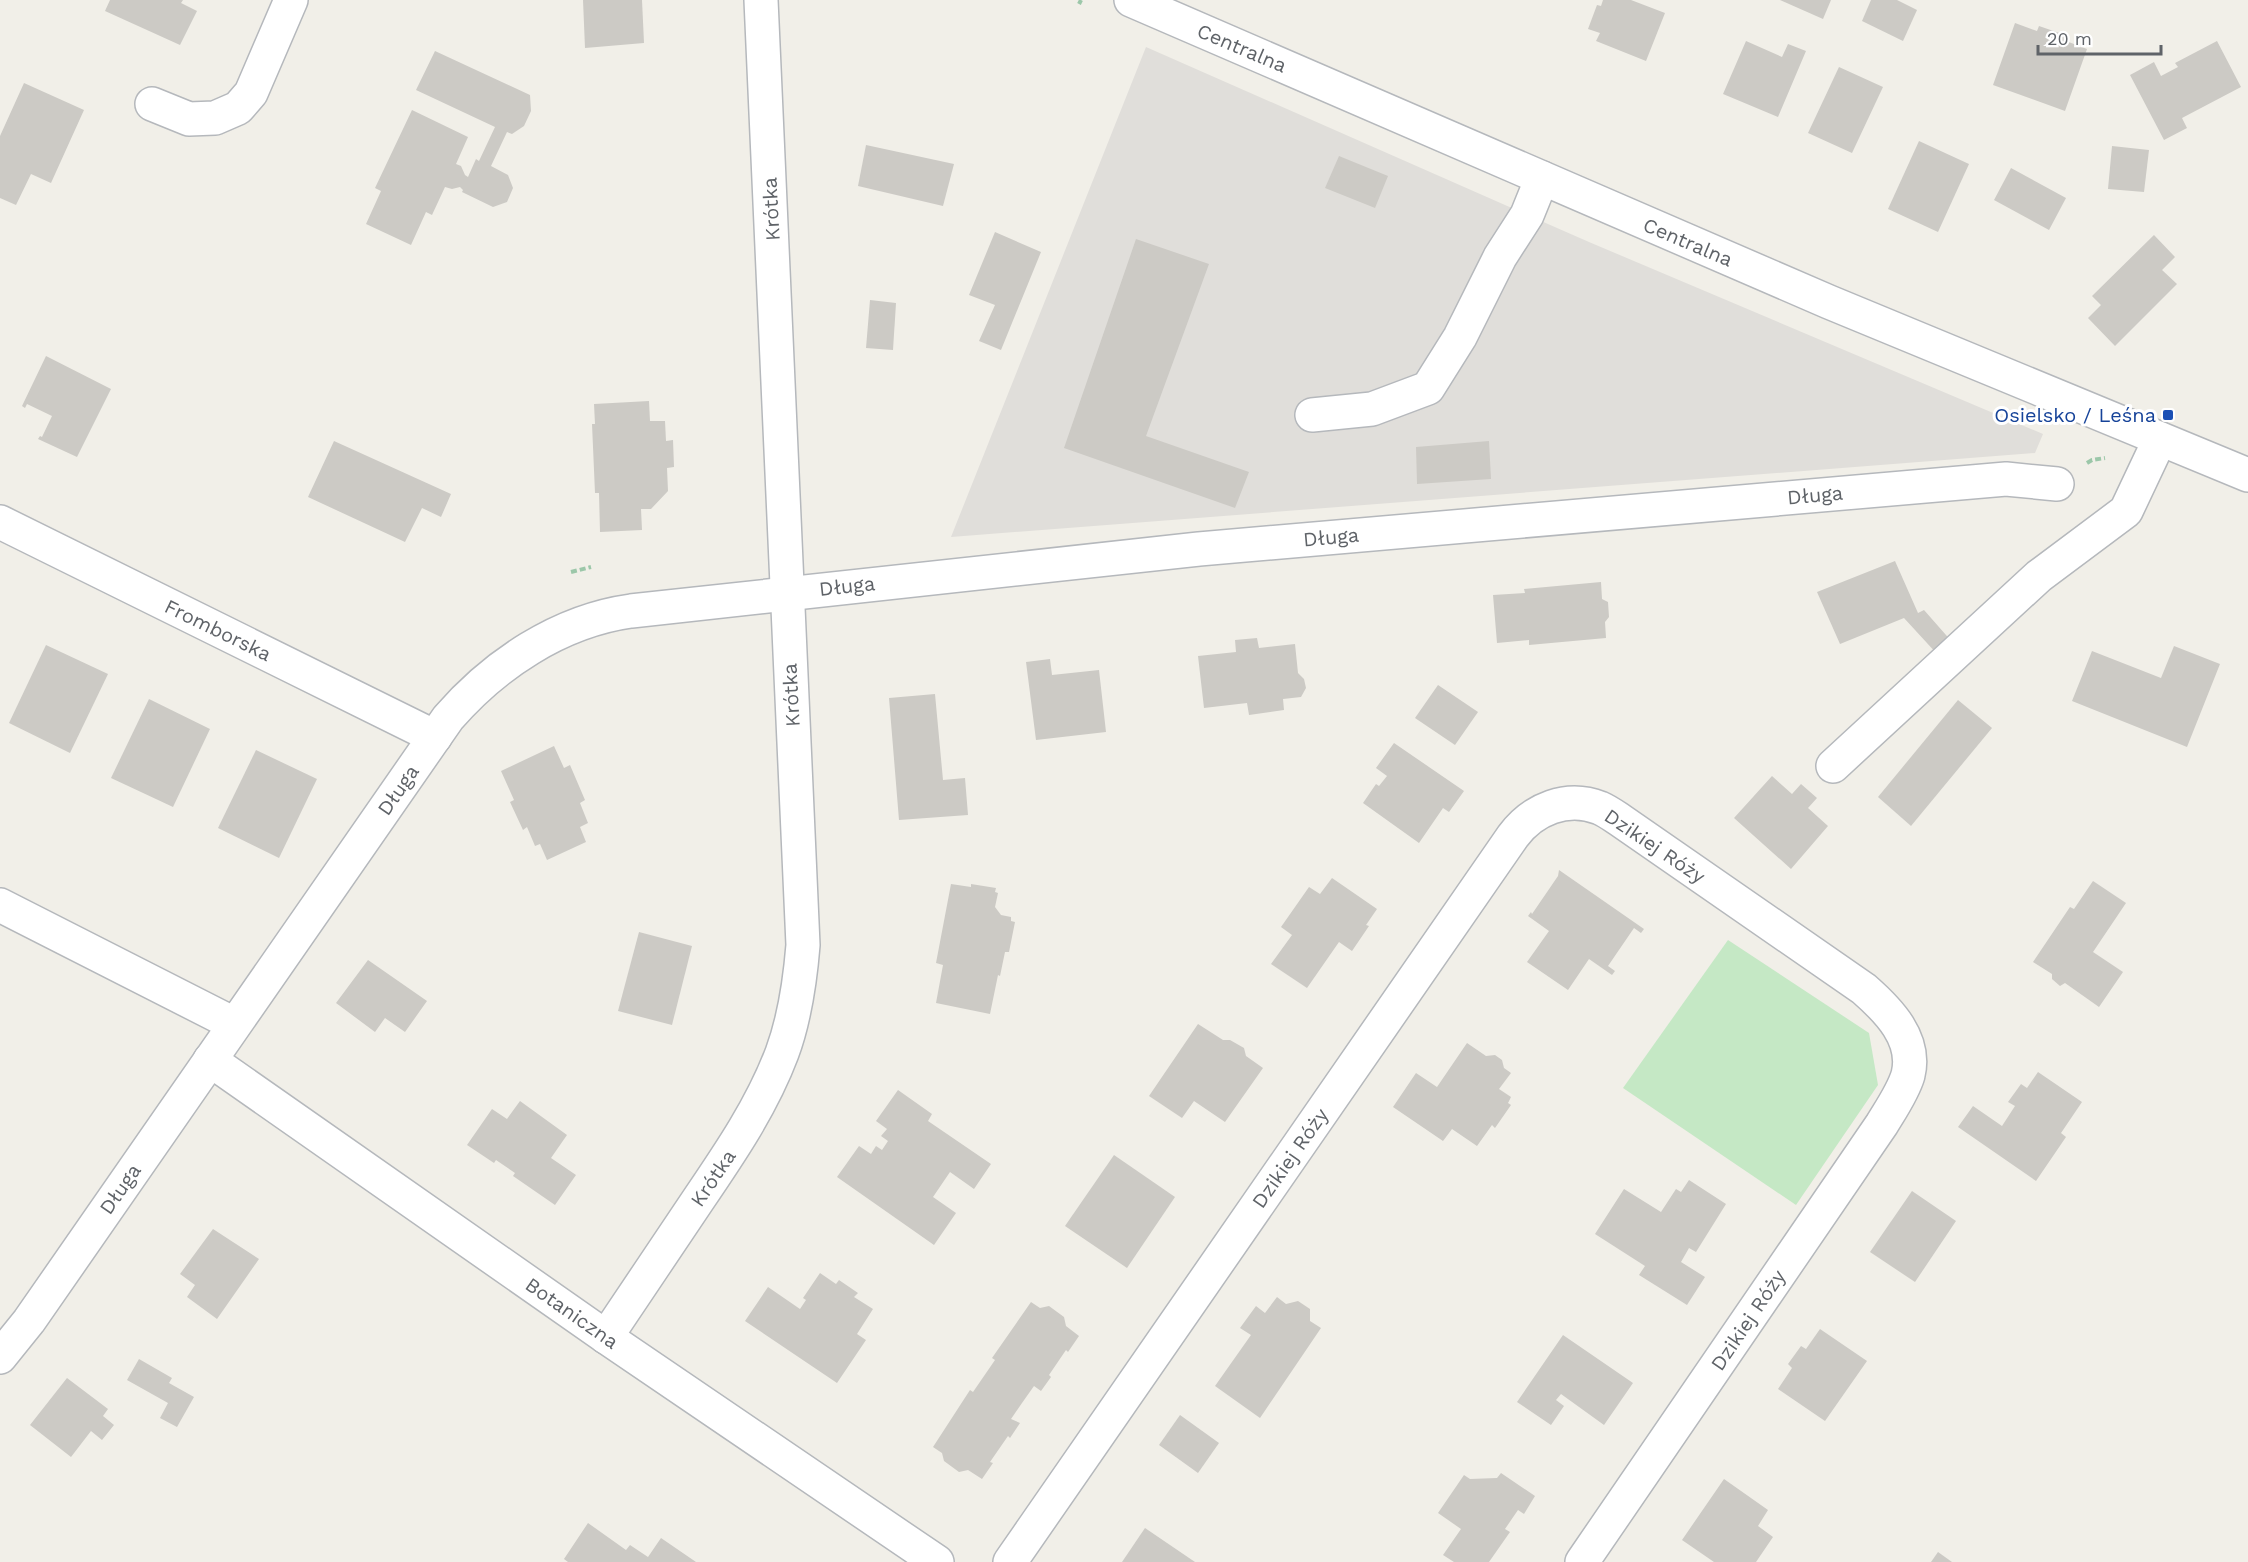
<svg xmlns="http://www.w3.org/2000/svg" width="2248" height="1562" viewBox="0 0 2248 1562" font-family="'Work Sans',sans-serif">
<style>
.industrial{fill:#e0deda}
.green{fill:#c5e8c5}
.building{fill:#cccac5}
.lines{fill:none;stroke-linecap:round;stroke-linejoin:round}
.minor-casing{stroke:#b5b8bc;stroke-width:36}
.path{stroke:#9cc7a9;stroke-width:4;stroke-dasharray:6 3;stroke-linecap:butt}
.minor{stroke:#fff;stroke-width:33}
.transit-dot{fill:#1a4fb4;stroke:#fff;stroke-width:2}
.labels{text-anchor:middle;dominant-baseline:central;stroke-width:6;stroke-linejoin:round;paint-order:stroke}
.street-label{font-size:20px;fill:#5f6368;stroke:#fff}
.transit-label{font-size:20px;fill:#164399;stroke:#fff;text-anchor:end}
</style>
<rect width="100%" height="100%" fill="#f1efe8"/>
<polygon class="industrial" points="1146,47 1589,242 2043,434 2035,453 951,537"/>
<polygon class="green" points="1728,940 1869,1033 1878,1085 1796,1205 1623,1088"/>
<g class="building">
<polygon points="110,0 183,0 181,3 197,11 180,45 105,11"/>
<polygon points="583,0 642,0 644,43 585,48"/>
<polygon points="1603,0 1631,0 1665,13 1646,61 1596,41 1600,33 1588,29 1597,5 1601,6"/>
<polygon points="1780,0 1831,0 1823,19"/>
<polygon points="1871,0 1897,0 1917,10 1903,41 1862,21"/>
<polygon points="2015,23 2037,31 2039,26 2068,36 2066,41 2087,49 2065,111 1993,85"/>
<polygon points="1746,41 1782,57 1788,44 1806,51 1778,117 1723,94"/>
<polygon points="2217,41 2241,87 2182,118 2187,128 2164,140 2130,75 2154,62 2161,76 2178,67 2175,63"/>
<polygon points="435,51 530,95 531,111 524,126 512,134 507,132 491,166 508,175 513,188 507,202 493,207 462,192 463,190 460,187 452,189 445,187 432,215 426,212 411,245 366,224 381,191 375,188 412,110 468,137 456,164 461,166 465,175 468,177 476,159 479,161 495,127 416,90"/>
<polygon points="1839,67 1883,87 1852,153 1808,133"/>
<polygon points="24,83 84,110 51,183 31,174 16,205 0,198 0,136"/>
<polygon points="1919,141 1969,164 1938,232 1888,209"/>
<polygon points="866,145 954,164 943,206 858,186"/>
<polygon points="2112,146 2149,150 2144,192 2108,189"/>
<polygon points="1339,156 1388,176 1375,208 1325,188"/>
<polygon points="2011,168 2066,198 2049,230 1994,200"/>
<polygon points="995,232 1041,252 1001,350 979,341 995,305 969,295"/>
<polygon points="2154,235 2175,257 2162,270 2177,284 2115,346 2088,318 2101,305 2092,296"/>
<polygon points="1136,239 1209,264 1146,436 1249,472 1235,508 1064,448"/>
<polygon points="870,300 896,303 893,350 866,348"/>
<polygon points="46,356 111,389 77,457 38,439 40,436 42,437 52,416 27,404 25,408 22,406"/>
<polygon points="649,401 650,421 665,421 666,441 673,440 674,467 667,468 668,491 651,509 641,509 642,530 600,532 599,493 595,493 592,424 595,424 594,404"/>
<polygon points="334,441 451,494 441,517 422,508 405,542 308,497"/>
<polygon points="1489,441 1491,479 1417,484 1416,447"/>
<polygon points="1895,561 1918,613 1924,610 1953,643 1938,655 1904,618 1840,644 1817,592"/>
<polygon points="1601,582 1602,599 1608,602 1609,617 1605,622 1606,638 1529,645 1529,640 1497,643 1493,595 1525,593 1524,589"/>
<polygon points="1257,638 1259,648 1295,644 1298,673 1304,679 1306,688 1301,697 1283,699 1284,710 1249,715 1247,703 1204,708 1198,656 1236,652 1235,640"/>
<polygon points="46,645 108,674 70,753 9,723"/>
<polygon points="2174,646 2220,664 2187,747 2072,701 2092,651 2161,678"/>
<polygon points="1050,659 1052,675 1099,670 1106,732 1036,740 1026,662"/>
<polygon points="1438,685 1478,712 1455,745 1415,718"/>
<polygon points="935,694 943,780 965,778 968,815 899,820 889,698"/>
<polygon points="149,699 210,729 173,807 111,778"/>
<polygon points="1958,700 1992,728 1911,826 1878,797"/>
<polygon points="1394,743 1464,791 1449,812 1443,808 1419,843 1363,803 1376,784 1379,786 1387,776 1376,768"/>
<polygon points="554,746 564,768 570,765 585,800 580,803 588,823 580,827 586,842 547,860 540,844 535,846 527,827 523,830 510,802 514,800 501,771"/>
<polygon points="256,750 317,779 279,858 218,828"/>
<polygon points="1772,776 1792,794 1801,784 1817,798 1808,808 1828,826 1791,869 1734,818"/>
<polygon points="1559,870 1644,929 1641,933 1634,928 1608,966 1615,971 1612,975 1589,959 1568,990 1527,962 1549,931 1528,916 1531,912 1532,914 1558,876"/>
<polygon points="1332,878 1377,909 1366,925 1369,926 1352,951 1339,942 1307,988 1271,964 1292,935 1281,927 1309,887 1320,894"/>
<polygon points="2093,881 2126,903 2093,952 2123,972 2099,1007 2065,983 2060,986 2052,979 2052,974 2033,962 2070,907 2074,909"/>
<polygon points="951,884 971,887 971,884 996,888 995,892 998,893 995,907 1001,915 1011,917 1011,921 1015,922 1009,952 1005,952 1000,976 998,975 990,1014 936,1003 943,965 936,963"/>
<polygon points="639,932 692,946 672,1025 618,1011"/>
<polygon points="368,960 427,1001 405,1032 385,1018 375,1032 336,1003"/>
<polygon points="1198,1024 1223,1040 1230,1040 1244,1048 1246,1056 1263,1068 1225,1122 1194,1101 1182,1118 1149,1096"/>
<polygon points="1467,1043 1486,1056 1495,1055 1502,1060 1504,1068 1511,1073 1499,1089 1511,1097 1508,1103 1511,1105 1495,1128 1492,1125 1477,1146 1452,1129 1443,1141 1393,1107 1416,1073 1437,1087"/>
<polygon points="2038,1072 2082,1102 2061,1133 2066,1137 2036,1181 1958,1127 1973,1106 2002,1126 2015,1106 2008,1102 2021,1084 2027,1088"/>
<polygon points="898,1090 932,1114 928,1121 991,1164 974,1189 950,1172 933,1197 956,1213 934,1245 837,1177 859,1146 871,1154 876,1146 882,1150 888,1141 881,1136 887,1129 876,1121"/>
<polygon points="520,1101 567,1135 551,1158 576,1175 555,1205 513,1176 515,1173 496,1160 494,1163 467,1145 492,1109 507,1119"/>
<polygon points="1114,1155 1175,1197 1127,1268 1065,1226"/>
<polygon points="1689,1180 1726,1204 1696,1252 1689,1248 1681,1262 1705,1277 1687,1305 1639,1275 1645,1266 1595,1234 1624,1189 1661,1212 1676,1189 1681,1192"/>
<polygon points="1912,1191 1956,1221 1915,1282 1870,1252"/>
<polygon points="213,1229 259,1259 217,1319 187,1297 195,1285 180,1274"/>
<polygon points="820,1273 836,1284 839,1280 858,1293 854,1297 873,1309 857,1334 866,1340 837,1383 745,1321 768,1287 800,1309 806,1300 803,1298"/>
<polygon points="1277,1297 1286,1304 1298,1301 1310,1309 1310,1321 1321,1328 1260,1418 1215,1386 1251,1335 1240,1328 1256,1306 1265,1313"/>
<polygon points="1031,1302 1040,1308 1049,1306 1064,1317 1066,1326 1079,1336 1068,1352 1066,1350 1049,1375 1051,1377 1041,1391 1034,1386 1022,1403 1011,1419 1020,1423 1010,1438 1008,1436 990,1462 993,1463 982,1479 968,1470 959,1472 944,1461 942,1453 933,1447 970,1390 973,1392 995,1360 992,1358"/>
<polygon points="1820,1329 1867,1361 1825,1421 1778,1389 1792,1368 1788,1364 1801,1346 1806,1349"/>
<polygon points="1563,1335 1633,1383 1604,1425 1561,1394 1556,1400 1564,1406 1551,1425 1517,1402"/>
<polygon points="139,1359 172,1378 169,1383 194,1397 177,1427 160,1418 168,1403 127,1380"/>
<polygon points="67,1378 108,1409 103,1416 114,1425 102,1440 91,1431 71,1457 30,1425"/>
<polygon points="1180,1415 1219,1443 1198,1473 1159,1445"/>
<polygon points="1501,1473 1535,1496 1524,1514 1518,1510 1505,1529 1510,1532 1489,1562 1454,1562 1443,1555 1461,1529 1438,1513 1464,1475 1470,1479 1497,1478"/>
<polygon points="1724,1479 1768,1510 1758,1526 1773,1537 1756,1562 1714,1562 1682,1540"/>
<polygon points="588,1523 626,1550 630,1545 648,1557 661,1538 696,1562 568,1562 564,1559"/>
<polygon points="1145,1528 1195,1562 1122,1562"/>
<polygon points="1938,1552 1952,1562 1931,1562"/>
</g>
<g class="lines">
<defs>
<g id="minor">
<polyline points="1131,0 1829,302 2248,475"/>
<polyline points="152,104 189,119 215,118 238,108 251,93 291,0"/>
<polyline points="1312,415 1372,409 1428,388 1460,337 1500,257 1527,215 1542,178"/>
<polyline points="0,522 435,737"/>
<polyline points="1833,766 2039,576 2126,511 2160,439"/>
<polyline points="0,905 234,1024"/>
<polyline points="210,1060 606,1337 937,1562"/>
<path d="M606,1337C637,1291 667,1246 698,1200C730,1153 762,1106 782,1053C795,1018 800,982 803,945L761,0"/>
<path d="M0,1357L29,1321L448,718C494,665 559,621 631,611L1199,549L2006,479L2057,484"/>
<path d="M1010,1562L1513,836C1533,809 1567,795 1600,808C1607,811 1614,816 1620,820L1864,989C1888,1010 1917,1039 1908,1075C1903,1092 1891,1109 1882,1124L1582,1562"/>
</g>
</defs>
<use href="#minor" class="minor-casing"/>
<g class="path">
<polyline points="1079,4 1081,0"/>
<polyline points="2087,463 2092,460 2105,458"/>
<polyline points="571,572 591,567"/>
</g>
<use href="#minor" class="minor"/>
</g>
<rect class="transit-dot" x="2162" y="409" width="12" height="12" rx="3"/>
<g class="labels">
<g class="street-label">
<text transform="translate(1242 48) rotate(23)">Centralna</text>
<text transform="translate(771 209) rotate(-93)">Krótka</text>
<text transform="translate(1688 242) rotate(23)">Centralna</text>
<text transform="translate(1815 495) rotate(-5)">Długa</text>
<text transform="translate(1331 537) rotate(-5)">Długa</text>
<text transform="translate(847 586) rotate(-6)">Długa</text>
<text transform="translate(218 630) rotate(26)">Fromborska</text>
<text transform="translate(791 695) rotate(-93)">Krótka</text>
<text transform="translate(398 790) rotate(-55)">Długa</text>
<text transform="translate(1655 846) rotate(34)">Dzikiej Róży</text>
<text transform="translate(1290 1158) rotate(-55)">Dzikiej Róży</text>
<text transform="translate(713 1178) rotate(-56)">Krótka</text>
<text transform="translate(120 1189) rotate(-55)">Długa</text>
<text transform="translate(572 1313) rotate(35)">Botaniczna</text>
<text transform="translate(1748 1320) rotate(-56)">Dzikiej Róży</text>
</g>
<g class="transit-label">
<text x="2156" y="415">Osielsko / Leśna</text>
</g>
</g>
<path d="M2038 45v9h123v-9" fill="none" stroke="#5f6368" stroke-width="3"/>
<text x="2047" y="45" font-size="18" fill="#5f6368" stroke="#ffffff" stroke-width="4.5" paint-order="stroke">20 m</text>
</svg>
